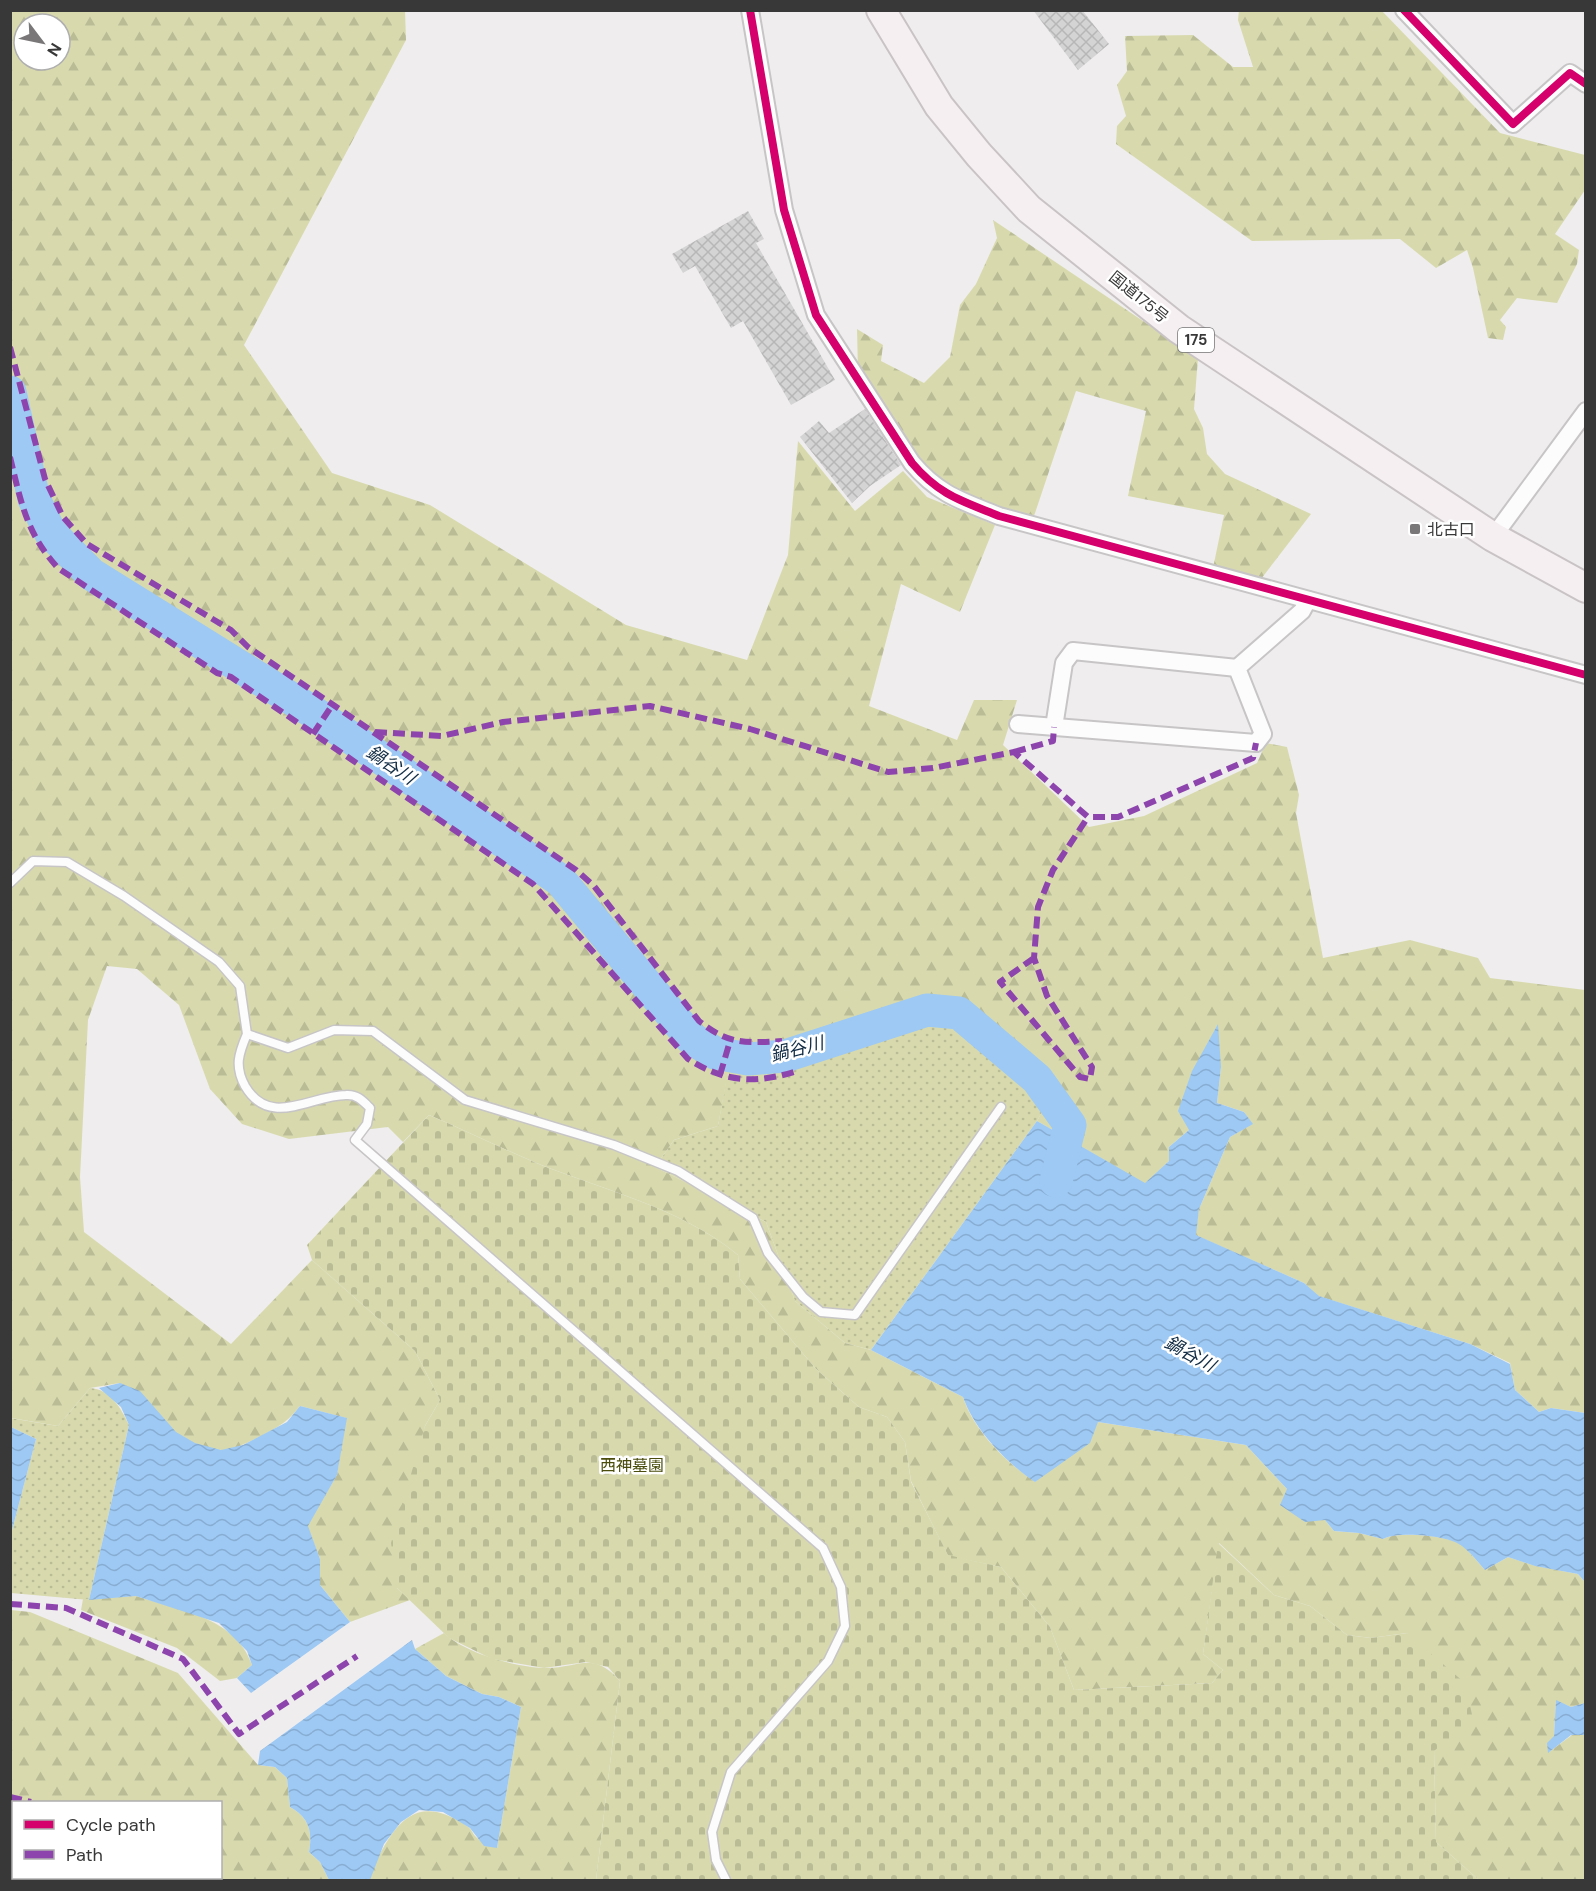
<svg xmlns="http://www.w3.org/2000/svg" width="1596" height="1891" viewBox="0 0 1596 1891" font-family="'DM Sans','Noto Sans JP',sans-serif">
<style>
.grass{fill:url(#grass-dots)}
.forest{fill:url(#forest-firs);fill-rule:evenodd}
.cemetery{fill:url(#cemetery-stones)}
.water{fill:url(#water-waves)}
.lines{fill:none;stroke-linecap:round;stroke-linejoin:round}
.river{stroke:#9dc9f4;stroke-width:33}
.building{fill:url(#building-cross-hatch)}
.lane-casing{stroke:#c7c5c6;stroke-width:11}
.street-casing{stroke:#c7c5c6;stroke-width:20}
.highway-casing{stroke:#c9c3c5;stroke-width:32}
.lane{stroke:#fdfcfc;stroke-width:8}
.street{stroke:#fdfcfc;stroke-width:16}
.highway{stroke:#f5eff1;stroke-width:28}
.quiet{stroke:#8e44ad;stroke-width:6;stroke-dasharray:12 6;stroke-linecap:butt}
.cycleway-casing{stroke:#fff;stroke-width:11}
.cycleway{stroke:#d6006c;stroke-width:8}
.poi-dot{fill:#797778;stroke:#fff;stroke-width:2}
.labels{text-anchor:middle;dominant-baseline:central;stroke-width:5;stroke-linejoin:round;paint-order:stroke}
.shield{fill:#fff;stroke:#747474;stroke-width:1.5}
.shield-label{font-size:15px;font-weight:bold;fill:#393839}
.street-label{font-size:16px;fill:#393839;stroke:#fff}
.poi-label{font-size:16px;fill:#393839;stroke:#fff;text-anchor:start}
.park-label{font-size:16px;fill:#4a4d0c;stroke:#fff}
.water-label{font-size:18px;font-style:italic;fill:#102b43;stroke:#fff}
</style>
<defs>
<pattern id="grass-dots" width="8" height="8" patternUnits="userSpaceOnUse" patternTransform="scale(1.5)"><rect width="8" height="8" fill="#d8daae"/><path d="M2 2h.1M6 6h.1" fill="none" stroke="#babc96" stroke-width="1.8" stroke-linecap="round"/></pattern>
<pattern id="forest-firs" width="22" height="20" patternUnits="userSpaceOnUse" patternTransform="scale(1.5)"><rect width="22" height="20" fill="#d8daae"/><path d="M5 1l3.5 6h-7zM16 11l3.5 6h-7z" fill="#babc96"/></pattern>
<pattern id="cemetery-stones" width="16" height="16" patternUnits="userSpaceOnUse" patternTransform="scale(1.5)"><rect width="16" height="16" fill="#d8daae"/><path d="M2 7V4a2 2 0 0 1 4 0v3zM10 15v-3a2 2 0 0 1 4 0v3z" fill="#babc96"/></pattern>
<pattern id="water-waves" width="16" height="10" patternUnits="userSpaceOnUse" patternTransform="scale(1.5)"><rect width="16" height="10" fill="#9dc9f4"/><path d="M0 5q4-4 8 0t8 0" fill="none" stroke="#88add2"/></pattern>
<pattern id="building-cross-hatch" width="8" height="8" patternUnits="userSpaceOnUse" patternTransform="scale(1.5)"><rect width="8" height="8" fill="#d5d4d5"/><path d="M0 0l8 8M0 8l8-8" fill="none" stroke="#b8b7b8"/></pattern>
</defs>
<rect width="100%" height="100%" fill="#efedee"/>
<g class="grass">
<polygon points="928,1004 965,1010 1056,1087 1037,1121 871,1350 845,1343 795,1301 766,1222 655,1167 674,1140 718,1126 732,1046 783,1050"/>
<path d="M90,1388C110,1389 121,1408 129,1425L89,1600L11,1593V1534L36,1439L11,1427L10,1418L58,1426Z"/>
</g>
<g class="forest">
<polygon points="1239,10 1382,11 1500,133 1585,155 1585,190 1555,234 1579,250 1577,264 1557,303 1517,298 1500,320 1506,327 1503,340 1488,338 1473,268 1467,250 1436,268 1400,239 1252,241 1116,144 1117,126 1126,116 1117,85 1127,71 1125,36 1193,35 1233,67 1253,67 1238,20"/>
<path d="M10,11H405L406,40L244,345L332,473L430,505L626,625L747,660L788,555L798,441L855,511L903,471L927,497L995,525L960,612L901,584L869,706L957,740L974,700H1017L1003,745L1089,827L1144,816L1257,763L1266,743L1287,747L1299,795L1296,813L1323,958L1410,940L1478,958L1490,978L1585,990V1413L1551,1408L1539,1412L1515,1390L1510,1363L1470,1344L1318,1296L1304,1283L1195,1235L1199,1209L1230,1137L1252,1124L1244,1112L1217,1103L1221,1067L1189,1130L1169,1147V1161L1145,1184L1037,1121L1055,1087L965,1010L928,1004L783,1050L733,1046L718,1126L674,1140L655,1167L766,1222L795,1301L845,1343L871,1350L963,1397C974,1431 1006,1462 1035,1482L1098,1422L1246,1445L1287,1489L1325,1520L1334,1531L1359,1533L1383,1539C1398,1531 1447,1535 1462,1545C1470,1552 1478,1562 1485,1570L1508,1557L1536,1566L1578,1574L1585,1582V1703L1571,1707L1556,1701L1554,1736L1549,1752L1572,1735H1585V1880H1479L1436,1842L1434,1751L1407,1633L1371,1638L1347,1635L1310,1606L1274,1595L1219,1543L1203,1654L1223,1670L1212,1683L1074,1690L1050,1627L1001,1567L948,1556L911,1481L905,1442L887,1417L859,1407L816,1369L740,1279L738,1255C680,1207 602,1190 534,1162C499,1147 464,1130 429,1115L403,1142L388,1127L289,1139L242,1124L210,1089L179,1005L137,969L107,966L88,1020L80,1177L84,1232L231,1344L312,1260L415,1351L440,1400L425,1426L397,1588L410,1600L350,1622L320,1585V1559L307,1526L337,1475L346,1418L300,1406C287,1423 275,1429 257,1438C246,1443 234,1450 222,1450C182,1450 147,1408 120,1383L90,1388L58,1426L11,1418ZM24,24H60V60H24Z"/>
<polygon points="993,220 1198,358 1194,409 1203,428 1207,454 1225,474 1311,514 1261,579 1213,568 1224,515 1128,496 1146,411 1076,391 1033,519 955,495 919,463 858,372 857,329 883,345 881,361 924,383 950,357 960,305 976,284 997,238"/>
<path d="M136,1596C178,1610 236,1617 252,1665L237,1678L220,1681L177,1648L81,1610L83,1599Z"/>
<path d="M11,1610L30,1612L178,1673L258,1765L275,1767L287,1778L290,1807C308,1817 313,1830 309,1852L320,1862L329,1880H11ZM14,1802H220V1878H14Z"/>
<path d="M444,1633C465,1653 515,1667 544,1668C578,1669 592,1649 620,1681L596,1880H370L369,1876C392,1828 412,1789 467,1826C472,1829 472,1833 476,1837C481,1842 490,1845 497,1848L521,1707L499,1697L482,1694L446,1676L415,1649Z"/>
</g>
<path class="cemetery" d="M429,1115C464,1130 499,1147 534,1162C602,1190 680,1207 738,1255L740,1279L816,1369L859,1407L887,1417L905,1442L911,1482L948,1555L1001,1567L1050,1627L1074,1690L1212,1683L1223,1670L1203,1654L1218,1543L1274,1595L1310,1606L1347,1635L1371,1638L1407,1633L1465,1683L1473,1719L1434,1751L1436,1842L1479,1880H596L620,1681L608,1667L586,1662L544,1668L492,1659L449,1638L397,1588L391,1543L425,1426L440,1400L415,1351L312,1260L307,1245Z"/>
<g class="water">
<path d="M1218,1024L1221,1067L1217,1103L1244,1112L1253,1124L1230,1137L1199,1209L1196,1235L1304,1283L1319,1296L1470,1344L1510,1364L1515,1390L1539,1412L1551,1408L1585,1413V1582L1578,1574L1535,1566L1508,1557L1485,1570C1478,1562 1470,1552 1462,1546C1448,1535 1398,1531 1383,1539L1359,1533L1334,1531L1325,1520L1305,1522L1280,1505L1287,1489L1246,1445L1098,1422L1090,1443L1035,1482C1006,1462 975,1431 963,1397L871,1350L1037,1121L1145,1183L1169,1161V1147L1189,1130L1178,1111L1192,1071Z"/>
<polygon points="120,1383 140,1391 176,1432 195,1443 221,1450 243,1445 287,1422 300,1406 347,1418 337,1475 308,1526 320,1559 320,1585 350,1622 251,1693 237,1678 252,1665 247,1651 219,1623 136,1596 89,1600 129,1425 121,1407 99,1388"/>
<polygon points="11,1427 36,1439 11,1534"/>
<path d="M412,1640L415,1649L446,1676L482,1694L499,1697L521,1707L497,1848L484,1846L470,1828L443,1812L419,1810L401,1822L384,1844L370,1880H329L320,1862L309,1852C313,1830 308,1817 290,1807L287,1778L275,1767L258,1765L260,1751Z"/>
<polygon points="1556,1700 1571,1707 1585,1703 1585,1735 1571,1735 1548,1753 1547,1743 1554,1736"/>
</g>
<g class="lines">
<polyline class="river" points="10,392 34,499 50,532 91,574 313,712 560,880 691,1038 715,1053 748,1059 785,1056 927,1010 959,1013 1037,1079 1070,1125 1056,1181"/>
</g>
<g class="building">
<polygon points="1033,10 1082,10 1109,44 1078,70"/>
<polygon points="748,211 764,239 756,243 835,380 791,405 743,321 731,328 695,266 683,273 672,254"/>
<polygon points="865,409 901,465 870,486 852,503 800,437 819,421 829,433"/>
</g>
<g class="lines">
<defs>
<g id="lane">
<polyline points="10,883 33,861 67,862 124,896 219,962 240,986 247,1034 288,1048 334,1030 373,1031 465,1100 614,1145 678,1171 753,1218 768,1253 803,1297 821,1312 855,1315 1001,1107"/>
<path d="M247,1034C239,1053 234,1066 245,1086C270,1129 311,1095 346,1095C357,1094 363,1101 370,1108L367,1124L355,1140L823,1548L841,1587L845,1626L828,1661L731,1772L712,1832L716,1860L726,1880"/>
</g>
<g id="street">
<path d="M750,10L784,210L816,315L912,463C939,495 962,501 999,516L1586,675"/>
<polyline points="1404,10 1513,124 1570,73 1586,84"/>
<polyline points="1493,537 1586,411"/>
<polyline points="1018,724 1256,743 1263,734 1237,668 1302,611 1308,600"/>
<polyline points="1054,727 1064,663 1073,651 1237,668"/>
</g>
<polyline id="highway" points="881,10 939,106 979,155 1029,209 1179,329 1493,537 1586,588"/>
</defs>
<use href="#lane" class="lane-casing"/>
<use href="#street" class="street-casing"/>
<use href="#highway" class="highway-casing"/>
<use href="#lane" class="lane"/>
<use href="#street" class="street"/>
<use href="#highway" class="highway"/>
<g class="quiet">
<path d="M10,347L45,479L63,517L87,544L231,630L248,647L576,870L594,886L699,1021C729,1045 746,1043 782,1041"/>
<path d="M10,457C21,502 26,533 58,568L217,673L231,677L533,884L688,1059C724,1082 754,1084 794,1072"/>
<polyline points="375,732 442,736 503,722 650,706 750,729 888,772 933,768 1014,752 1088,817 1118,817 1253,758 1256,743"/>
<polyline points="313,734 333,704"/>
<polyline points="1014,752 1053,741 1054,727"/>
<polyline points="1034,958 1000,982 1080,1077 1090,1079 1092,1067 1047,996 1034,958 1038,907 1053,870 1088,817"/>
<polyline points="720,1075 730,1041"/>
<polyline points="10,1604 66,1608 183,1659 239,1734 357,1656"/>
<polyline points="10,1797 31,1802"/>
<polyline points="125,1878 128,1880"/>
</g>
<defs>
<g id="cycleway">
<path d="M750,10L784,210L816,315L912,463C939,495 962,501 999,516L1586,675"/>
<polyline points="1404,10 1513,124 1570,73 1586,84"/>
</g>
</defs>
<use href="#cycleway" class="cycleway-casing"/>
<use href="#cycleway" class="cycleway"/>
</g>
<rect class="poi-dot" x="1409" y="523" width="12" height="12" rx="3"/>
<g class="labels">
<rect class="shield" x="1178" y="328" width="36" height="24" rx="4.5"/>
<g class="shield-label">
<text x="1196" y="340">175</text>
</g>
<g class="street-label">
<text transform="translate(1139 297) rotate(39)">国道175号</text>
</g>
<g class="poi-label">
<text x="1427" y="529">北古口</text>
</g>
<g class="park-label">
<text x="632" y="1465">西神墓園</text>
</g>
<g class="water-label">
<text transform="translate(391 765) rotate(34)">鍋谷川</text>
<text transform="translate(797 1049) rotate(-14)">鍋谷川</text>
<text transform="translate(1190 1354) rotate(29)">鍋谷川</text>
</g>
</g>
<rect width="1596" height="1891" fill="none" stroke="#393839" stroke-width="24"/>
<rect x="12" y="1801" width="210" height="78" fill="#ffffff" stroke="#b0afb0" stroke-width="1.5"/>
<rect x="24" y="1820" width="30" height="9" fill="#d6006c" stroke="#b0afb0" stroke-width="1.5"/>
<text x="66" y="1831" font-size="18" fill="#393839">Cycle path</text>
<rect x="24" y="1850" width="30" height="9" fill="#8e44ad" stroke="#b0afb0" stroke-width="1.5"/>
<text x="66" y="1861" font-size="18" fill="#393839">Path</text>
<g transform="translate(42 42) rotate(122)"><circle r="28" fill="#ffffff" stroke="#b0afb0" stroke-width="1.5"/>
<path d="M0-4.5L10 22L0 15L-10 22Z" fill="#797778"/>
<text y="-9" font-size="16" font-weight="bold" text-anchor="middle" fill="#393839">N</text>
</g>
</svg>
